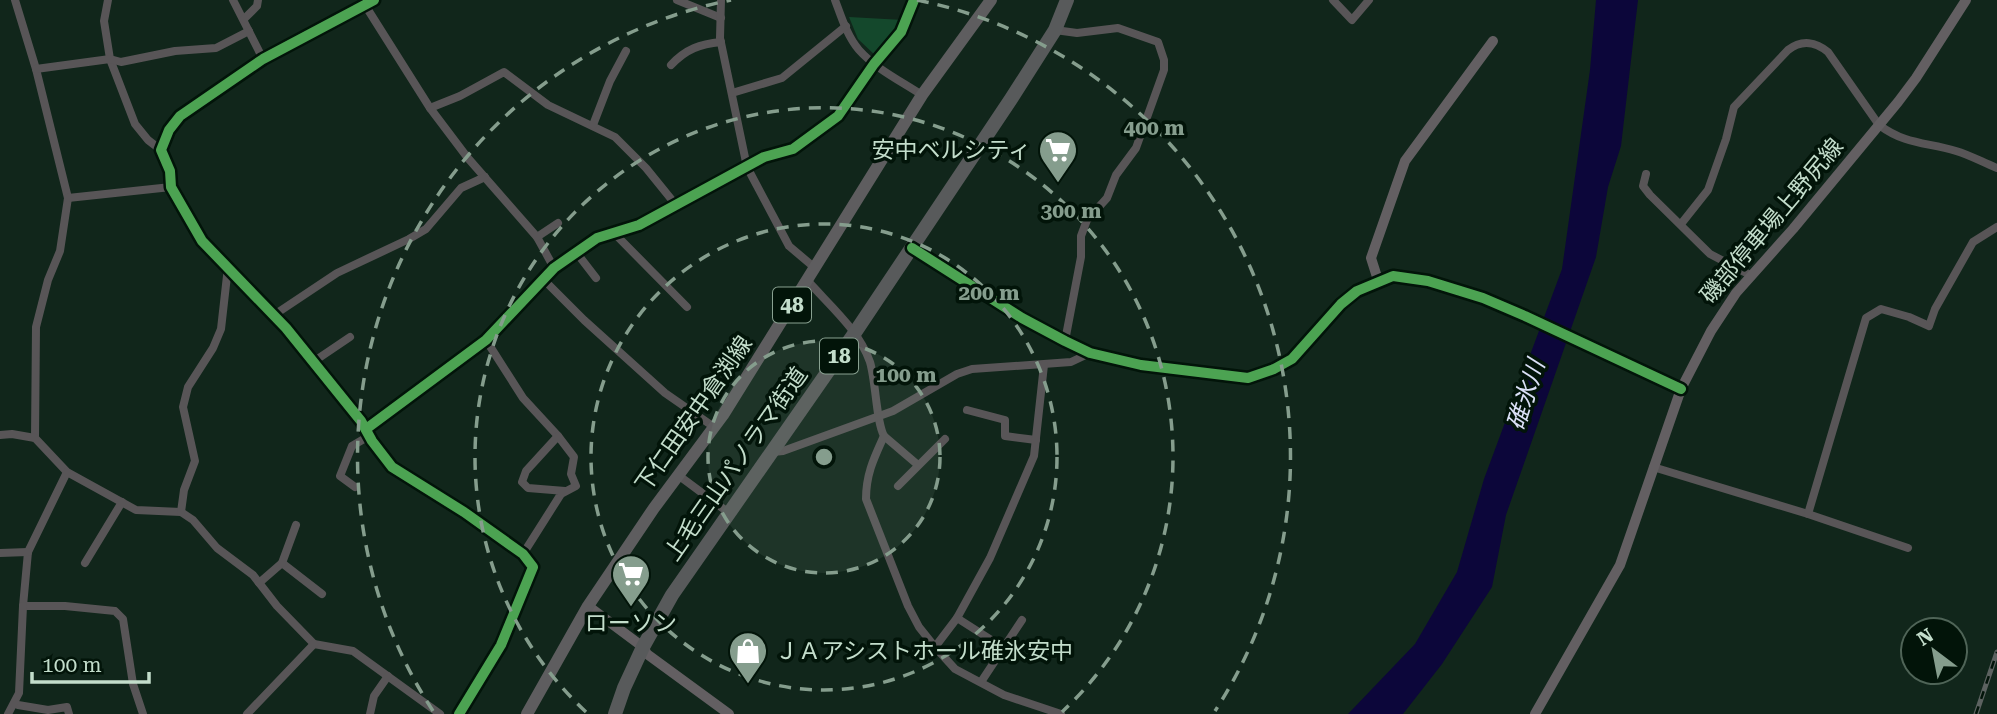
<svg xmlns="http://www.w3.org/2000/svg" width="1997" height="714" viewBox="0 0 1997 714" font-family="'Roboto Serif','Noto Sans JP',serif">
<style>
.green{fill:#14482c}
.water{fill:#0c063a}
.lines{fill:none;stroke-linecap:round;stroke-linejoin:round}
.street{stroke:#585557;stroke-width:8}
.secondary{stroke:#635f62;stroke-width:10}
.primary{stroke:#5e5d5f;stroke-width:12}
.highway{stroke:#585a5b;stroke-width:14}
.rail-casing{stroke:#5c6260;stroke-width:5}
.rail{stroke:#021409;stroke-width:2.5;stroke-dasharray:8;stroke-linecap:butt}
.cycleway-casing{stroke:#021409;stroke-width:15}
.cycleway{stroke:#4ca352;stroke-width:10}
.ring{fill:none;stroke:#859d8d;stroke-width:3.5;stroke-dasharray:12 9}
.labels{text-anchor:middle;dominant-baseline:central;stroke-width:7;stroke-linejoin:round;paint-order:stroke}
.shield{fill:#021409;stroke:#89a191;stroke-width:2}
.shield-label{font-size:21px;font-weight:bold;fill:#c3ddcb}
.poi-label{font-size:23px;fill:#c3ddcb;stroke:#021409;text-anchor:end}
.street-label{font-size:23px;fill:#c3ddcb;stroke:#021409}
.water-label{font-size:24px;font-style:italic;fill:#dbe0f7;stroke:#021409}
.centre{fill:#859d8d;stroke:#021409;stroke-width:3.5}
.ring-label{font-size:21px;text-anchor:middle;font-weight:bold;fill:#859d8d;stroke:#021409;stroke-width:7;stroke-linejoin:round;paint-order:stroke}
</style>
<rect width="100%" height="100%" fill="#11261b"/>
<polygon class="green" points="849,17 903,20 899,32 876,56 858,39"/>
<polygon class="water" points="1596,0 1638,0 1621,146 1608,187 1596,257 1506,515 1492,587 1442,664 1403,714 1348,714 1415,644 1457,572 1484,479 1562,269 1590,70"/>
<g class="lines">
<g class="street">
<polyline points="15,0 36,69 68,198 60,251 48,280 36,327 35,438"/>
<polyline points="108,0 104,21 110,59 135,124 148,140 161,150"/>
<polyline points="233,0 263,59"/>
<polyline points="374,0 263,59 180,116 169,130 161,150 170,171 171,187 202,241 286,328 361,421 372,441 392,467 464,512 523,554 533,567 501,645 459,714"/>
<polyline points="677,0 721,18"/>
<polyline points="721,0 720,38 747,167 789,246 815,268"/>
<path d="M835,0C841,16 847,36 859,50C876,69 901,81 922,95"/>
<polyline points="1333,0 1352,20 1369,0"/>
<polyline points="365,5 430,108 467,157 537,237 554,268"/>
<polyline points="244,19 257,6 258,0"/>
<polyline points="1055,30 1077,33 1118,28 1158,42 1164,60 1164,70 1136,148 1116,175 1107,198 1087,220 1081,236 1081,257 1065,341"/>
<path d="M671,65C686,49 700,44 721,42"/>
<polyline points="36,69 110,59 121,62 175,51 216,48 249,31"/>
<polyline points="732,93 782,78 846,26"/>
<polyline points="430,108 460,96 504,72 548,105 615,137 646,168 676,205"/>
<polyline points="593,125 610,81 626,51"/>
<polyline points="1646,174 1643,186 1650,195 1710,254 1752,276"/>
<polyline points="68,198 171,187"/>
<path d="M1681,224L1708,190L1726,139L1734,107L1788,50C1802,39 1816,42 1828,52L1879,125C1906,145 1926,142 1956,151C1970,155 1984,163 1997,168"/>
<polyline points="614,233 687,307"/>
<polyline points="537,237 558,223"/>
<polyline points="576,252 596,278"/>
<polyline points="543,279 584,320 665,393 714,427"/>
<path d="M807,280C829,305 859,330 870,362C876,382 876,421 884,436C874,458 866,474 866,499L908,606L919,627L935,647L955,669L1004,695L1061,714"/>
<polyline points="274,315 337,273 409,239 426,229 461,188 485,177"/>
<polyline points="486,340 523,398 558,436"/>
<polyline points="313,362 350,337"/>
<polyline points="967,410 1005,420 1005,436 1036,440"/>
<polyline points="366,429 486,340 554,268 597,238 639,225 764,157 793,149 838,116 874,64 901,32 914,0"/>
<polyline points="0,435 12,434 35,438 67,472 136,510 181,512 193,520 217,548 253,575 277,606 314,644 353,651 440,714"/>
<polyline points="884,436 918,465"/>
<polyline points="773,452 783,451 893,411 957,374 972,369 1071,362 1090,353"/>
<polyline points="1653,467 1808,514 1908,548"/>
<polyline points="67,472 28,552 23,606 65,606 115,611 123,619 133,684 143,714"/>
<polyline points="678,475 729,513"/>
<polyline points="898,486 945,439"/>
<polyline points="355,487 340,476 352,446 369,436"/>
<polyline points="181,512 184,490 195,461 183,407 188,387 213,348 221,329 228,267"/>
<polyline points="1808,514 1866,318 1881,309 1909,317 1929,326 1935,309 1973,242 1997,227"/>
<polyline points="0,553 28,552"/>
<polyline points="523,554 561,494 576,486 571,474 574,457 558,436 526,471 522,482 528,488 565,491"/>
<polyline points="85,563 122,502"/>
<polyline points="282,563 322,594"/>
<polyline points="259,583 282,563 296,525"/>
<polyline points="957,618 1004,648"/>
<polyline points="935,647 957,618 990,558 1034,456 1044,365"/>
<polyline points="981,682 1022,620"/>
<polyline points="18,705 48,710 67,707 69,714"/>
<polyline points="8,714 19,693 23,606"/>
<polyline points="247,714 314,644"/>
<polyline points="370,714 374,696 388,676"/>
</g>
<g class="secondary">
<polyline points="912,248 1022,318 1065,341 1090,353 1141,365 1248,378 1274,369 1292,359 1341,304 1357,291 1393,276 1428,281 1483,298 1525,316 1681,389"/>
<polyline points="1378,280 1371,258 1405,161 1493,41"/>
<polyline points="588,606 643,647 647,654 729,714"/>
<polyline points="1535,714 1620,565 1681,389 1711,331 1736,293 1793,229 1898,102 1916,78 1966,0"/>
</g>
<polyline class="primary" points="527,714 588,606 654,508 723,415 922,95 991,0"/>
<polyline class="highway" points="615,714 624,688 643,647 672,595 854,334 1011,99 1055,30 1067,0"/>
<defs>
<polyline id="rail" points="1976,714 1997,652"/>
</defs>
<use href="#rail" class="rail-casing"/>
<use href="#rail" class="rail"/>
<defs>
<g id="cycleway">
<polyline points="374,0 263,59 180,116 169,130 161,150 170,171 171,187 202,241 286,328 361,421 372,441 392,467 464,512 523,554 533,567 501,645 459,714"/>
<polyline points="912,248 1022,318 1065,341 1090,353 1141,365 1248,378 1274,369 1292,359 1341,304 1357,291 1393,276 1428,281 1483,298 1525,316 1681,389"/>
<polyline points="366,429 486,340 554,268 597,238 639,225 764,157 793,149 838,116 874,64 901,32 914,0"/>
</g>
</defs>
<use href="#cycleway" class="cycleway-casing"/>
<use href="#cycleway" class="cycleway"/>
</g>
<circle cx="824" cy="457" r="116" fill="#859d8d" fill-opacity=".12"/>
<g class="ring">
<circle cx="824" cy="457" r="116"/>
<circle cx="824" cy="457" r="233"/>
<path d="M586 712A349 349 0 1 1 1062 712"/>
<path d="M433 711A466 466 0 0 1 731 0M917 0A466 466 0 0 1 1215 711"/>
</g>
<defs>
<symbol id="supermarket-pin" viewBox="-11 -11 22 30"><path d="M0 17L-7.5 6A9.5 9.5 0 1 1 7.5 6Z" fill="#859d8d" stroke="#021409"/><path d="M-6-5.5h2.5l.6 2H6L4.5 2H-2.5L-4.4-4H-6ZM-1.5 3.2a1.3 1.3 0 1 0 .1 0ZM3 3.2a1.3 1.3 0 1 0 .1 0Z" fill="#fff"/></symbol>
<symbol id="shop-pin" viewBox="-11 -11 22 30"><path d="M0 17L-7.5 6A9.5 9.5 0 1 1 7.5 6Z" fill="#859d8d" stroke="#021409"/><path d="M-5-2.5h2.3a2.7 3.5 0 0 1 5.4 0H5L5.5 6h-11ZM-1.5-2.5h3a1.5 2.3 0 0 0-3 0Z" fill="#fff"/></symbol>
</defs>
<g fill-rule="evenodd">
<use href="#supermarket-pin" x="1036" y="128" width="44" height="60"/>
<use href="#supermarket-pin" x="609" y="552" width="44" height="60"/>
<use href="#shop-pin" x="726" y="629" width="44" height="60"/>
</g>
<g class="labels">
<g class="shield">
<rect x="773" y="287.5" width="38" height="35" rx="5"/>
<rect x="820" y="338.5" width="38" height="35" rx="5"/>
</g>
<g class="shield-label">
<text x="792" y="305">48</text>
<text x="839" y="356">18</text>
</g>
<g class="poi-label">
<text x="1031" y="150">安中ベルシティ</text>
<text x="631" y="623" text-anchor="middle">ローソン</text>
<text x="775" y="651" text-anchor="start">ＪＡアシストホール碓氷安中</text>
</g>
<g class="street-label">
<text transform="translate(1772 221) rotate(-50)">磯部停車場上野尻線</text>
<text transform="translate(694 414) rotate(-55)">下仁田安中倉渕線</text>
<text transform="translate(736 464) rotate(-55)">上毛三山パノラマ街道</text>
</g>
<g class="water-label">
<text transform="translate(1526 395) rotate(-72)">碓氷川</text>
</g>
</g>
<circle cx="824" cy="457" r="10" class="centre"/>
<g class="ring-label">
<text x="1154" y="135">400 m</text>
<text x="1071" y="218">300 m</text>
<text x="989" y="300">200 m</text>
<text x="906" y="382">100 m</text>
</g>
<g transform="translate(1934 651) rotate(328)"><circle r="33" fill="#021409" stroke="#4f6457" stroke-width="2"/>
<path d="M0-5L12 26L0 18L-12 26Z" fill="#859d8d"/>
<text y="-10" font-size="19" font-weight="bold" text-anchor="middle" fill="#c3ddcb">N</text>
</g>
<path d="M32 672v10h117v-10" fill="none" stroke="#c3ddcb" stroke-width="3.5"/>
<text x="42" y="672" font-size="21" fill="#c3ddcb" stroke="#021409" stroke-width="5" paint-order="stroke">100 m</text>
</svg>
